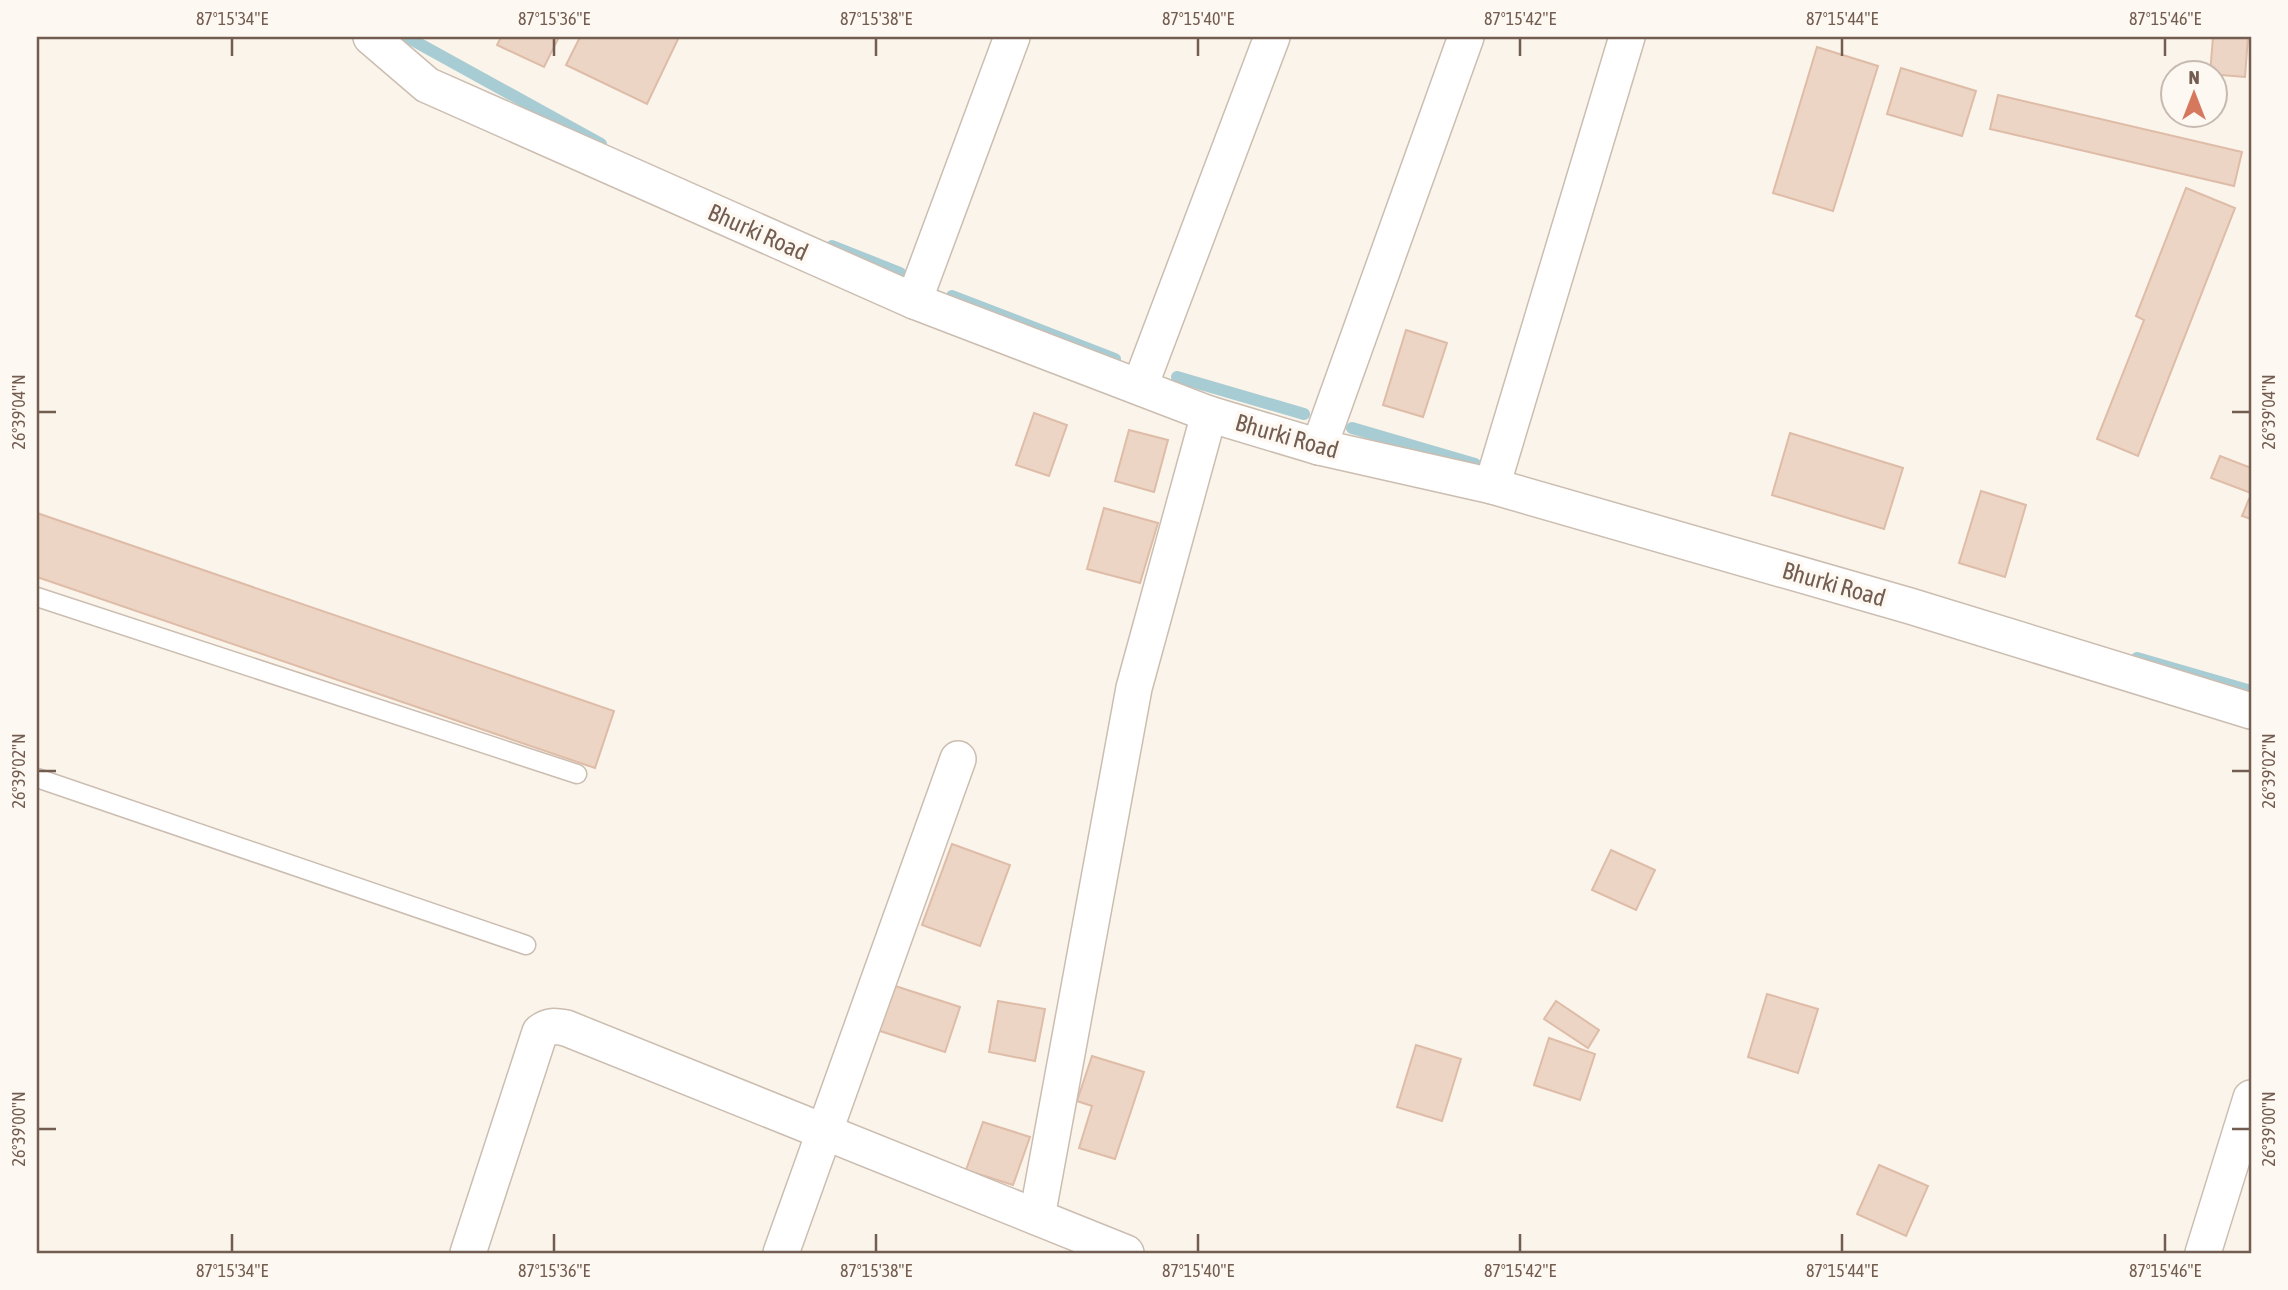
<svg xmlns="http://www.w3.org/2000/svg" width="2288" height="1290" viewBox="0 0 2288 1290" font-family="'Asap Condensed',sans-serif">
<style>
.lines{fill:none;stroke-linecap:round;stroke-linejoin:round}
.stream{stroke:#a8ccd3;stroke-width:12}
.building{fill:#edd5c5;stroke:#debca7;stroke-width:2}
.lane-casing{stroke:#ccbdb1;stroke-width:21}
.street-casing{stroke:#ccbdb1;stroke-width:38}
.lane{stroke:#fff;stroke-width:18}
.street{stroke:#fff;stroke-width:35}
.ticks{fill:none;stroke:#735c50;stroke-width:2.5}
.labels{text-anchor:middle;dominant-baseline:central;stroke-width:7;stroke-linejoin:round;paint-order:stroke}
.street-label{font-size:24px;fill:#735c50;stroke:#fdf8f1}
.neatline{fill:none;stroke:#735c50;stroke-width:2.5}
.ticks-label{font-size:18px;text-anchor:middle;fill:#735c50}
</style>
<rect width="100%" height="100%" fill="#faf4ea"/>
<g class="lines">
<g class="stream">
<polyline points="407,37 601,144"/>
<polyline points="832,246 900,273"/>
<polyline points="952,296 1115,359"/>
<polyline points="1177,377 1304,414"/>
<polyline points="1352,428 1475,464"/>
<polyline points="2137,658 2251,691"/>
</g>
</g>
<g class="building">
<polygon points="501,37 559,37 544,67 497,45"/>
<polygon points="580,37 679,37 647,104 566,65"/>
<polygon points="2213,37 2248,37 2245,77 2210,74"/>
<polygon points="1817,47 1878,66 1833,211 1773,193"/>
<polygon points="1901,68 1976,91 1962,136 1887,114"/>
<polygon points="1998,95 2242,152 2234,186 1990,129"/>
<polygon points="2186,188 2235,208 2138,456 2097,439 2144,320 2136,316"/>
<polygon points="1406,330 1447,343 1423,417 1383,405"/>
<polygon points="1034,413 1067,425 1049,476 1016,465"/>
<polygon points="1129,430 1168,440 1154,492 1115,481"/>
<polygon points="1790,433 1903,468 1884,529 1772,495"/>
<polygon points="2220,456 2251,468 2251,493 2211,478"/>
<polygon points="1981,491 2026,505 2005,577 1959,563"/>
<polygon points="2249,499 2251,500 2251,519 2242,516"/>
<polygon points="1104,508 1158,523 1140,583 1087,569"/>
<polygon points="37,513 614,711 595,768 37,577"/>
<polygon points="952,844 1010,865 980,946 922,925"/>
<polygon points="1611,850 1655,870 1636,910 1592,890"/>
<polygon points="889,984 960,1007 945,1052 874,1029"/>
<polygon points="1767,994 1818,1009 1798,1073 1748,1057"/>
<polygon points="998,1001 1045,1009 1035,1061 989,1052"/>
<polygon points="1556,1001 1599,1030 1588,1048 1544,1019"/>
<polygon points="1549,1038 1595,1054 1580,1100 1534,1085"/>
<polygon points="1416,1045 1461,1059 1442,1121 1397,1107"/>
<polygon points="1092,1056 1144,1072 1115,1159 1079,1148 1092,1106 1077,1101"/>
<polygon points="983,1122 1030,1137 1013,1185 966,1170"/>
<polygon points="1879,1165 1928,1186 1906,1236 1857,1214"/>
</g>
<g class="lines">
<defs>
<g id="lane">
<polyline points="37,597 577,774"/>
<polyline points="37,778 526,945"/>
</g>
<g id="street">
<polyline points="371,37 427,85 914,301 1209,414 1319,447 1492,486 1910,606 2251,711"/>
<polyline points="914,301 1012,37"/>
<polyline points="1140,386 1272,37"/>
<polyline points="1319,447 1466,37"/>
<polyline points="1492,486 1627,37"/>
<polyline points="1037,1217 1134,688 1209,414"/>
<path d="M468,1253L540,1032C549,1025 555,1026 566,1028L1126,1253"/>
<polyline points="781,1253 958,759"/>
<polyline points="2203,1253 2251,1098"/>
</g>
</defs>
<use href="#lane" class="lane-casing"/>
<use href="#street" class="street-casing"/>
<use href="#lane" class="lane"/>
<use href="#street" class="street"/>
</g>
<path class="ticks" d="M232,38V56M554,38V56M876,38V56M1198,38V56M1520,38V56M1842,38V56M2165,38V56M38,412H56M2232,412H2250M38,771H56M2232,771H2250M38,1129H56M2232,1129H2250M232,1234V1252M554,1234V1252M876,1234V1252M1198,1234V1252M1520,1234V1252M1842,1234V1252M2165,1234V1252"/>
<g class="labels">
<g class="street-label">
<text transform="translate(758 232) rotate(24)">Bhurki Road</text>
<text transform="translate(1287 436) rotate(16)">Bhurki Road</text>
<text transform="translate(1834 584) rotate(16)">Bhurki Road</text>
</g>
</g>
<rect width="2288" height="1290" fill="none" stroke="#fdf8f1" stroke-width="77"/>
<g transform="translate(2194 94)"><circle r="33" fill="#fdf8f1" stroke="#c6bab1" stroke-width="2"/>
<path d="M0-5L12 26L0 18L-12 26Z" fill="#d6785e"/>
<text y="-10" font-size="19" font-weight="bold" text-anchor="middle" fill="#735c50">N</text>
</g>
<rect x="38" y="38" width="2212" height="1214" class="neatline"/>
<g class="ticks-label">
<text x="232" y="25">87°15'34"E</text>
<text x="554" y="25">87°15'36"E</text>
<text x="876" y="25">87°15'38"E</text>
<text x="1198" y="25">87°15'40"E</text>
<text x="1520" y="25">87°15'42"E</text>
<text x="1842" y="25">87°15'44"E</text>
<text x="2165" y="25">87°15'46"E</text>
<text transform="translate(19 412) rotate(-90)" y="6">26°39'04"N</text>
<text transform="translate(2269 412) rotate(-90)" y="6">26°39'04"N</text>
<text transform="translate(19 771) rotate(-90)" y="6">26°39'02"N</text>
<text transform="translate(2269 771) rotate(-90)" y="6">26°39'02"N</text>
<text transform="translate(19 1129) rotate(-90)" y="6">26°39'00"N</text>
<text transform="translate(2269 1129) rotate(-90)" y="6">26°39'00"N</text>
<text x="232" y="1277">87°15'34"E</text>
<text x="554" y="1277">87°15'36"E</text>
<text x="876" y="1277">87°15'38"E</text>
<text x="1198" y="1277">87°15'40"E</text>
<text x="1520" y="1277">87°15'42"E</text>
<text x="1842" y="1277">87°15'44"E</text>
<text x="2165" y="1277">87°15'46"E</text>
</g>
</svg>
